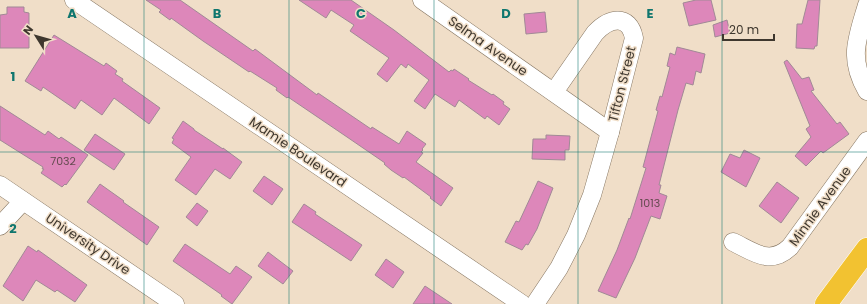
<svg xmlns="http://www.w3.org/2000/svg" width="867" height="304" viewBox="0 0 867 304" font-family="Poppins,sans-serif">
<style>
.building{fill:#dd87ba;stroke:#a18996}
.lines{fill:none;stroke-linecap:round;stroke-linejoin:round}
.minor-casing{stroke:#857561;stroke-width:19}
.motorway-casing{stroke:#fff;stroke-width:23}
.minor{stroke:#fff;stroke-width:18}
.motorway{stroke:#f2c231;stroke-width:22}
.grid{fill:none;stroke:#0f766e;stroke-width:1;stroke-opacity:0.55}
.labels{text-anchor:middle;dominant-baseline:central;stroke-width:3;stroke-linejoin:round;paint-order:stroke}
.number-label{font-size:11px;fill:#664b51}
.street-label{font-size:13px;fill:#3e372e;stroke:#f0dec8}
.grid-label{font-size:13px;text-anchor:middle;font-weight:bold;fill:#0f766e;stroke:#f0dec8;stroke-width:3;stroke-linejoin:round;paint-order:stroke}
</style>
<rect width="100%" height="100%" fill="#f0dec8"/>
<g class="building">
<polygon points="146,0 180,0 253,51 255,49 317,95 318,93 371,129 372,127 399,144 407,131 426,144 422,149 423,150 421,152 423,153 416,162 453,188 441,206 430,198 431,197 404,177 403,178 391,170 384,164 385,163 347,137 288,97 287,98 276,90 277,88 250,71 249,72 203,41 171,18 170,20 159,12 161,10"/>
<polygon points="299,0 351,0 394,30 449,72 451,70 453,71 454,69 469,79 468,80 492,95 493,94 504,102 503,104 510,109 499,125 487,116 485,119 459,100 455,107 435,94 425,109 414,101 429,80 408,64 406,68 401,64 387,82 377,74 389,58 350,31 354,25 331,10 326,18"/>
<polygon points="696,0 711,0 716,20 689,26 683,3"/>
<polygon points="808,0 820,0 817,46 815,46 814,49 796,48 797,24 802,24"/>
<polygon points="7,7 24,7 24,12 29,13 29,48 0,48 0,15 7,14"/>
<polygon points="545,12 547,32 526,34 524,14"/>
<polygon points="727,20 730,33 715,37 713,25"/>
<polygon points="54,35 104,66 106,63 117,71 115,74 123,79 122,81 160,108 149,124 114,98 102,115 81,100 75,109 43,87 41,91 25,81"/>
<polygon points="677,47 705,54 701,73 696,71 693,85 686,83 678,110 659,185 661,185 659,193 667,196 660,219 651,216 635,258 616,298 598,291 617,250 629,218 630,219 646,168 643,167 658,111 656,110 660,96 662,97 670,67 667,66 670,53 675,55"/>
<polygon points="787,60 802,79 809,77 814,90 811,91 837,124 840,122 849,134 823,153 821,151 806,166 795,156 811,137 806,129 810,126 784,62"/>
<polygon points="0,106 45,135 48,131 59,139 61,137 88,155 66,185 65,184 62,187 41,173 44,169 42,169 43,167 0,140"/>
<polygon points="183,121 194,129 194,130 223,149 223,148 242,162 230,179 215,169 196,195 175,180 191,157 172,143 174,139 172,138"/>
<polygon points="95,134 125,154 114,170 84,150"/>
<polygon points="546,135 570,136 569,150 565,150 565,160 532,159 533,139 546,139"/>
<polygon points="744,150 760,158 746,187 721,172 730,154 740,158"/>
<polygon points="264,176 283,189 272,205 253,191"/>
<polygon points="538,181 553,188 537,229 528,245 526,244 522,250 505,242 516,221 519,222"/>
<polygon points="777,182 799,198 781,223 759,206"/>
<polygon points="100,184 124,201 123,202 159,227 147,245 87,202"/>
<polygon points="197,203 208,211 197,226 186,217"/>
<polygon points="304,204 316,212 315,214 362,245 351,261 292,222"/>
<polygon points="185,244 230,274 236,266 252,277 232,304 221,296 222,295 173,261"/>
<polygon points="28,246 37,252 38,250 87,285 75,302 57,290 55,292 36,280 23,301 3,286"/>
<polygon points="268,252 293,271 283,284 258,266"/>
<polygon points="386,259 404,272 393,288 375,275"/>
<polygon points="425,286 452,304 413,304"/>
</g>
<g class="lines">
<defs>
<g id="minor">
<polyline points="74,0 522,304"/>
<polyline points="422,0 610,132"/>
<path d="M867,5C857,39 848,58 867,91"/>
<polyline points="0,185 175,304"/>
<polyline points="0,226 23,201"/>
<path d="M733,242C754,252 770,266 790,247L867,141"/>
<path d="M535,304L559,268L576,235L592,195L610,132L634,38C629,13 609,18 595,33L554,92"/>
</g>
<polyline id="motorway" points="826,304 867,249"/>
</defs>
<use href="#minor" class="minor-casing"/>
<use href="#motorway" class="motorway-casing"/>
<use href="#minor" class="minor"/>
<use href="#motorway" class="motorway"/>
</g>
<path class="grid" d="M144,0V304M289,0V304M434,0V304M578,0V304M722,0V304M0,152H867"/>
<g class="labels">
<g class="number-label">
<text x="63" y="161">7032</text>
<text x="650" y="203">1013</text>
</g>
<g class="street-label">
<text transform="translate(488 46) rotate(35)">Selma Avenue</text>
<text transform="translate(622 84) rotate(-76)">Tifton Street</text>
<text transform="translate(298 152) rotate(34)">Mamie Boulevard</text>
<text transform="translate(820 206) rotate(-54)">Minnie Avenue</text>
<text transform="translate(88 244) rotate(34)">University Drive</text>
</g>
</g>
<g class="grid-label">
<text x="72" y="18">A</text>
<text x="217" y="18">B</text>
<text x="361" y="18">C</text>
<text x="506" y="18">D</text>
<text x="650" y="18">E</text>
<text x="13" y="81">1</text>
<text x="13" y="233">2</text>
</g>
<g transform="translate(36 36) rotate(307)" stroke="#f0dec8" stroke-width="3" paint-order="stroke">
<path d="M0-3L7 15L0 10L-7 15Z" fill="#3e372e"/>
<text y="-6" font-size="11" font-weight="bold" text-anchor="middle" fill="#3e372e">N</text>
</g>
<path d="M723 34v6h51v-6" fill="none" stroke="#3e372e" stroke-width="2"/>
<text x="729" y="34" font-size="12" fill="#3e372e" stroke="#f0dec8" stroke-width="3" paint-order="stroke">20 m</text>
</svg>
